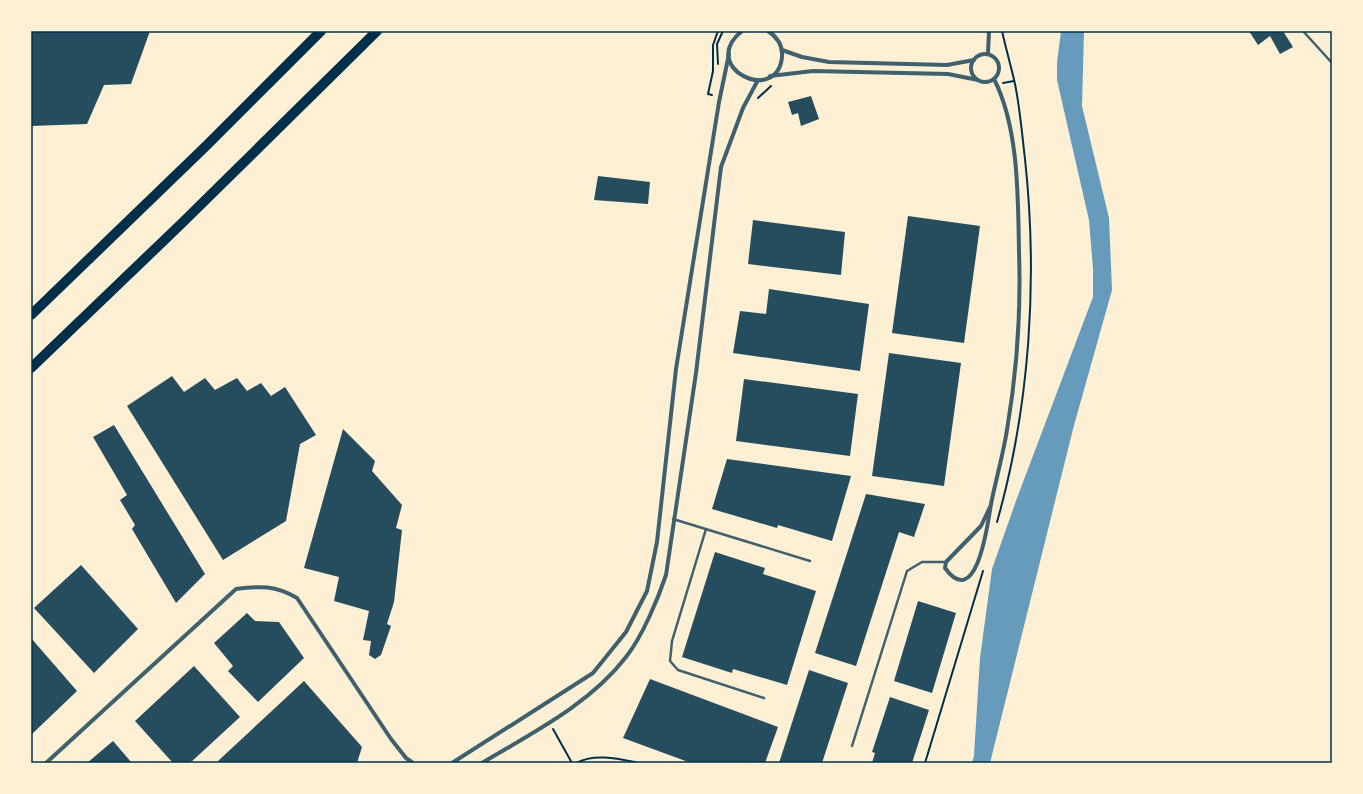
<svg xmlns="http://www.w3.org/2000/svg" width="1363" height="794" viewBox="0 0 1363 794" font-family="'IBM Plex Serif',serif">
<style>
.water{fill:#669bbc}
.building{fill:#264d5e}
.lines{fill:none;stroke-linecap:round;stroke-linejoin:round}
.path{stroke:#003049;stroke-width:2}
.service{stroke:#3f606c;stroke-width:2.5}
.minor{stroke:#3f606c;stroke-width:4}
.motorway{stroke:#003049;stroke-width:10}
.neatline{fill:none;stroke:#003049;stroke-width:1.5}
</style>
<rect width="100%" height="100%" fill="#fdf0d5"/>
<polygon class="water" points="1061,31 1084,31 1082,106 1109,218 1112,290 1073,429 990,763 972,763 974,756 980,658 992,569 1017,498 1093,297 1093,269 1089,220 1057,80 1057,63"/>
<g class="building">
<polygon points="31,31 150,31 131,84 104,85 87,124 31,126"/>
<polygon points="1249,31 1283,31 1293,47 1280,54 1270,36 1258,45"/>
<polygon points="811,96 819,119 801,126 798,113 792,115 788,102"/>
<polygon points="598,176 650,182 648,204 594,200"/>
<polygon points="908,216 980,226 964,343 892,333"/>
<polygon points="753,220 845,232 841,275 748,264"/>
<polygon points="769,289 869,304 860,371 733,353 740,311 766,314"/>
<polygon points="889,353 961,363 944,486 872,476"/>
<polygon points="172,376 184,392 205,378 215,390 237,378 247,391 261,383 271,396 285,387 316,435 300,444 286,521 223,560 127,406"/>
<polygon points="744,379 858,394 850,456 736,441"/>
<polygon points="114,425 205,574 176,603 132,529 135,525 120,500 127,495 93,437"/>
<polygon points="343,429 375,461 372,471 402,505 396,528 402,530 394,602 387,624 391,626 381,655 375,659 369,655 371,641 363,640 369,611 334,601 339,577 304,568"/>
<polygon points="727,459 851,476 832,541 778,525 777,528 712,509"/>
<polygon points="866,494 925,504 914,537 899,532 856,666 815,653"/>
<polygon points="715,552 765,568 763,574 816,591 787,685 733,669 732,673 682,657"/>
<polygon points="81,565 138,629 94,673 34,608"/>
<polygon points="918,601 956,613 932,693 894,681"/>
<polygon points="247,613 255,621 279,622 304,658 258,702 228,671 233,666 214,643"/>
<polygon points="31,638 77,691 31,735"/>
<polygon points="194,666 240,717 190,763 173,763 135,721"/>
<polygon points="809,670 848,683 822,763 779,763"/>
<polygon points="650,679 778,727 765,763 691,763 623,738"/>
<polygon points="304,681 362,747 357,763 220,763 218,761"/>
<polygon points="890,697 929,710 912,763 872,763 875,753 872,752"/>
<polygon points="113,741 132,763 87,763"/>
</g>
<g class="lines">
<g class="path">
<polyline points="718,64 717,44 723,31"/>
<polyline points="1003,83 1014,81"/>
<polyline points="712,95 708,94 713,71 713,45 718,31"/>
<polyline points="758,98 771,86"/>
<path d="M997,522C1030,406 1038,279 1025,159C1022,134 1020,108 1015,84C1011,66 1006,49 1002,31"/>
<polyline points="553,729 572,763"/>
<path d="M576,763C595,753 619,759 639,763"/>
<polyline points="925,763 983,571"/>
</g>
<g class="service">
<polyline points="1303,31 1332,63"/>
<polyline points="673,519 810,561"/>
<polyline points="706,529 672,641 670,661 678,670 764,698"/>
<polyline points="852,746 907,571 922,562 946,562"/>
</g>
<g class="minor">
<path d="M742,31C697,67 777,106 782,57C783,46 777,37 768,31"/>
<polyline points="782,50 802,57 829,62 947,65 974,60"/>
<polyline points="988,53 989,31"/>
<circle cx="985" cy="68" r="14"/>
<polyline points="770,76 813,71 948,74 978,80"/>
<path d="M991,505L981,526L946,562L945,568C977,612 988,522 991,504C996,479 1003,455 1007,430C1017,371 1021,311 1019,252C1018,198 1019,128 994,79"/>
<path d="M46,763L236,589C261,586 275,585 297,598L391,739L406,758L413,763"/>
<polyline points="452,763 593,673 626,632 647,591 657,542 676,369 719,102 729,54"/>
<path d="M482,763C532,733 590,704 626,657C642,637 658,599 666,575L696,373L721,167L743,108L758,80"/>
</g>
<g class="motorway">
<polyline points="31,315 206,146 321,31"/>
<polyline points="31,368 180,225 377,31"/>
</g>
</g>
<rect width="1363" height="794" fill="none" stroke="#fdf0d5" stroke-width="64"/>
<rect x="32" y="32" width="1299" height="730" class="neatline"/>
</svg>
